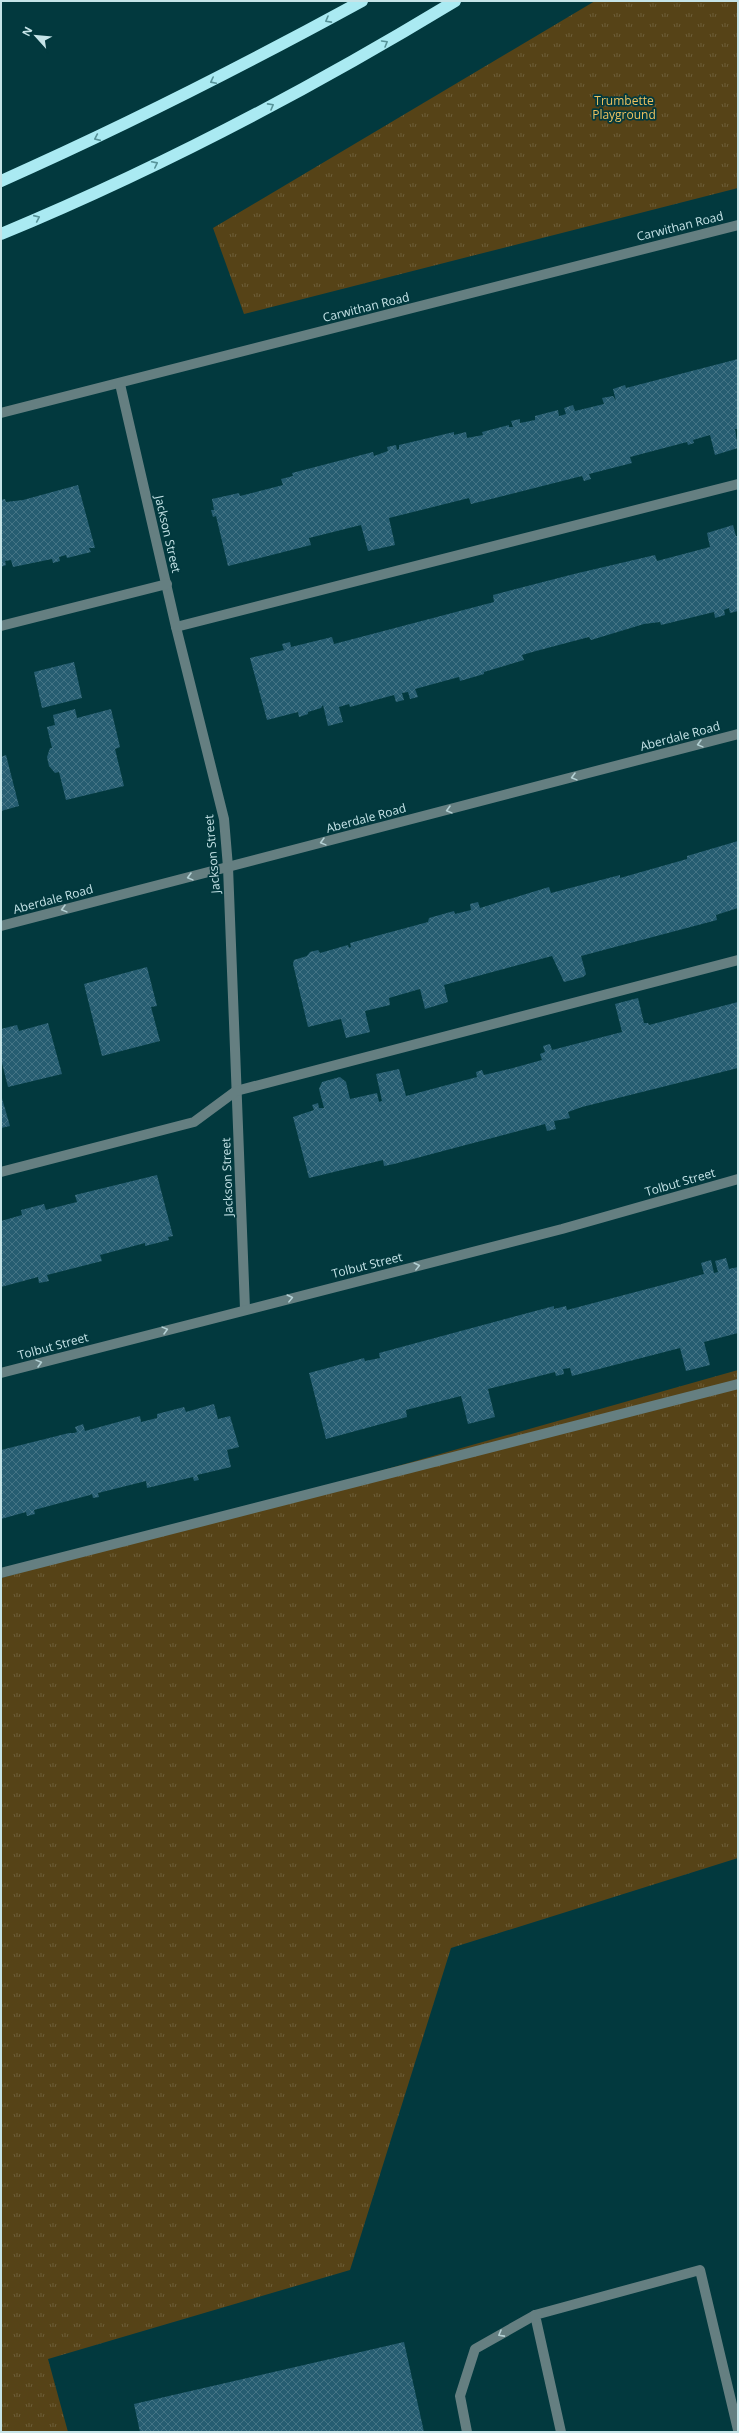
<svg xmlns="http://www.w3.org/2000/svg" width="739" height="2433" viewBox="0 0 739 2433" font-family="'Open Sans',sans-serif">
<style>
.grass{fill:url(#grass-tufts)}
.building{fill:url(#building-cross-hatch)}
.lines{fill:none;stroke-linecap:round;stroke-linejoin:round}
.minor{stroke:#657f81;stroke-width:10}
.highway{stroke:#aaeaf2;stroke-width:12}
.oneway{stroke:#569298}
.oneway2{stroke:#b3d0d3}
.labels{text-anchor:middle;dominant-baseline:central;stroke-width:3.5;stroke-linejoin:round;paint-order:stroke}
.park-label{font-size:12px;fill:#edc15f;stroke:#02393e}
.street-label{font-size:12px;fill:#c6e4e8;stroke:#02393e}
</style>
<defs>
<pattern id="grass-tufts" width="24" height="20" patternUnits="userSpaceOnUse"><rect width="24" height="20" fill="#564317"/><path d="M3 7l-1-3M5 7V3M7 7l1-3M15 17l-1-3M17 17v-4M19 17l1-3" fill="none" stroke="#6d5e39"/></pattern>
<pattern id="building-cross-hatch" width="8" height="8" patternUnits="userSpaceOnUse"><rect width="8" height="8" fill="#265d71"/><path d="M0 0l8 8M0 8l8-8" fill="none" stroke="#447485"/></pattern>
</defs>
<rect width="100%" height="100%" fill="#02393e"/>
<g class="grass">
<polygon points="595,1 738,1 738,188 244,314 213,228"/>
<polygon points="738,1370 738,1858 451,1948 350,2270 48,2359 68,2432 1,2432 1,1578"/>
</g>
<g class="building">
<polygon points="738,359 738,429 735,429 738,448 715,455 710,435 693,440 694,443 688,445 687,442 630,457 632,463 589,474 591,479 584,481 582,476 578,477 471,504 469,498 389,518 395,545 368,551 361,525 309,538 311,545 228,566 216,516 213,517 211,510 214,510 212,499 239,493 240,496 283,485 281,479 293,476 292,473 373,452 374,456 388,451 387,447 396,445 397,450 399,449 399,445 454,432 454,435 466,432 467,438 483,435 482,432 509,425 509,427 513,427 511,421 520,419 520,423 535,420 535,416 558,410 559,416 563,415 566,414 564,408 573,405 575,411 604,404 602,398 613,396 616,401 613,389 625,385 626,388"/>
<polygon points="78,485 95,548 89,548 91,552 67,558 66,555 59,557 60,561 53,563 52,559 13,567 11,560 5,561 6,565 1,567 1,500 5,499 6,502 23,500"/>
<polygon points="733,525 736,536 738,536 738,611 730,613 729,608 724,610 725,615 715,618 714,612 661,625 660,622 644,624 591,640 589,637 536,651 522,655 524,660 484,672 484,674 460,681 459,677 415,689 418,697 410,699 408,692 402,693 404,700 396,702 394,695 350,707 349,704 339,707 343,722 328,726 323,705 321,708 308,712 308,714 299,717 298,712 267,720 250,658 284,650 282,644 290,642 291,647 332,637 334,644 494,602 493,595 574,574 655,555 657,561 710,547 707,533"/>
<polygon points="74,662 82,698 42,708 34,672"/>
<polygon points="75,709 77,718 111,709 120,747 115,749 124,786 66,800 59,772 55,773 49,766 47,757 50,748 52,748 47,727 55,725 53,715"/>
<polygon points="6,755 19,806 1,811 1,757"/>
<polygon points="738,841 738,908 716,915 717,920 581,956 586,974 583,977 564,982 552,956 444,985 448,1002 425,1009 420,989 389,998 390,1005 365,1011 370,1032 346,1038 341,1019 308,1027 293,964 294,960 307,956 310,952 318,950 320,953 348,945 349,948 351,947 350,943 428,922 429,918 454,911 455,914 471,910 470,904 478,902 480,908 549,887 551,893 620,875 620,878 687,859 687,856"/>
<polygon points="147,967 157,1006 151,1007 160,1041 102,1056 84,984"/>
<polygon points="638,998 644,1023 648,1023 649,1025 738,1002 738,1068 582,1107 568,1112 570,1118 554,1121 556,1129 547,1131 545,1124 394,1164 384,1166 383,1160 309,1178 293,1117 314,1110 312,1105 318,1103 319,1108 324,1108 319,1089 322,1082 340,1077 346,1082 350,1099 377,1093 379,1102 382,1101 376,1074 399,1069 406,1096 477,1077 476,1072 482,1070 484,1075 513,1068 542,1060 540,1054 545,1052 543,1046 550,1044 552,1050 622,1032 615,1004"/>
<polygon points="48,1023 62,1074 8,1087 1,1059 1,1029 17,1025 19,1031"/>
<polygon points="1,1095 10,1126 1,1128"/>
<polygon points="157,1175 173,1236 168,1237 169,1240 145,1246 145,1243 100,1255 102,1261 47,1275 49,1281 39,1283 38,1277 1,1287 1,1221 22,1215 21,1210 44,1204 46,1210 49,1209 77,1202 75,1195"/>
<polygon points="726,1258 729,1269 738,1267 738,1333 704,1342 710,1365 686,1371 680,1348 572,1376 570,1368 563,1369 564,1374 556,1376 555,1372 488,1389 495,1417 468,1424 461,1396 406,1410 407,1417 326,1439 309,1373 364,1358 365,1361 380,1358 379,1353 554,1306 554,1309 566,1306 567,1310 704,1274 701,1263 711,1260 714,1273 718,1272 715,1261"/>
<polygon points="214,1404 218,1419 230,1416 239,1447 227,1450 231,1467 197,1475 199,1480 194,1481 193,1477 147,1488 146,1481 98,1493 99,1497 93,1498 92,1494 90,1495 34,1510 35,1514 27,1516 26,1512 1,1519 1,1450 69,1433 74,1433 77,1432 75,1427 83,1424 85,1431 140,1416 141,1422 157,1418 157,1414 184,1407 186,1412"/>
<polygon points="404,2342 424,2432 140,2432 134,2404"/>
</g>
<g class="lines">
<g class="minor">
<polyline points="120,384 176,627 224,819 228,867 245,1309"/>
<polyline points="1,413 738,225"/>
<polyline points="1,626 167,584"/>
<polyline points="176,627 738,484"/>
<polyline points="1,926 738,734"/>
<polyline points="1,1172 194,1122 236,1091 738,960"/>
<polyline points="1,1373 562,1229 738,1179"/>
<polyline points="1,1573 738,1384"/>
<polyline points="467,2432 460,2396 475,2349 535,2315"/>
<polyline points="561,2432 535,2315 700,2270 738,2430"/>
</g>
<g class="highway">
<path d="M1,181C125,126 243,66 362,1"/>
<path d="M1,234C158,169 310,89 455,1"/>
</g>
</g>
<defs><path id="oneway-chevron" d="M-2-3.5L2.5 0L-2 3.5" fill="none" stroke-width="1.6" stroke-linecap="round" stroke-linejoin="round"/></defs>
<g class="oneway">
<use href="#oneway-chevron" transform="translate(328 20) rotate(151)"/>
<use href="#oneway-chevron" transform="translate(385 43) rotate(-30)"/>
<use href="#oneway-chevron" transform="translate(213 81) rotate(153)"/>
<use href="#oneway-chevron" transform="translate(271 106) rotate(-29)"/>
<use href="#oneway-chevron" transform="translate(97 138) rotate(156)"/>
<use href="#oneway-chevron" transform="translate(155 164) rotate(-27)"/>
<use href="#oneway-chevron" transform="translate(37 218) rotate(-24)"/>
</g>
<g class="oneway2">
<use href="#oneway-chevron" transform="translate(700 744) rotate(165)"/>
<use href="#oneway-chevron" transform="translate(574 777) rotate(165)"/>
<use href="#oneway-chevron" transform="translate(449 810) rotate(165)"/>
<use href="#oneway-chevron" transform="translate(323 842) rotate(165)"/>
<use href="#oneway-chevron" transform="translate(190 877) rotate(165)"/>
<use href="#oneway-chevron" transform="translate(64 909) rotate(165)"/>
<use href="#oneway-chevron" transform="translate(417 1266) rotate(-14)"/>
<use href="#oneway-chevron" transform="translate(290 1298) rotate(-14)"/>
<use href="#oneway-chevron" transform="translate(165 1330) rotate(-15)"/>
<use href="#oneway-chevron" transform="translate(39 1363) rotate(-15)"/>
<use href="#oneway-chevron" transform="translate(501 2334) rotate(151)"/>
</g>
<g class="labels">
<g class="park-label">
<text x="624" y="100">Trumbette<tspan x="624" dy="14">Playground</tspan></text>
</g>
<g class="street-label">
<text transform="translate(680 226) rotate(-14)">Carwithan Road</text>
<text transform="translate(366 307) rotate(-14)">Carwithan Road</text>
<text transform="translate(168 534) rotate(77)">Jackson Street</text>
<text transform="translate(680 736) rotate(-15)">Aberdale Road</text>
<text transform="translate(366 818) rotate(-15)">Aberdale Road</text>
<text transform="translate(212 854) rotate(-95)">Jackson Street</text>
<text transform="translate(53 899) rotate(-15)">Aberdale Road</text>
<text transform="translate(227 1177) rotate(-92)">Jackson Street</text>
<text transform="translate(680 1182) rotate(-16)">Tolbut Street</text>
<text transform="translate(367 1265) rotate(-14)">Tolbut Street</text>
<text transform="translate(53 1346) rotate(-15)">Tolbut Street</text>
</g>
</g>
<rect width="739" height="2433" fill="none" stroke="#c6e4e8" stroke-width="4"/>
<g transform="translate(36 36) rotate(297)" stroke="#02393e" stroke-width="3" paint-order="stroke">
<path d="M0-3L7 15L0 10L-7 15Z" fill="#c6e4e8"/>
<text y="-6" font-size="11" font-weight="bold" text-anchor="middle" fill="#c6e4e8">N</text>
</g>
</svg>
